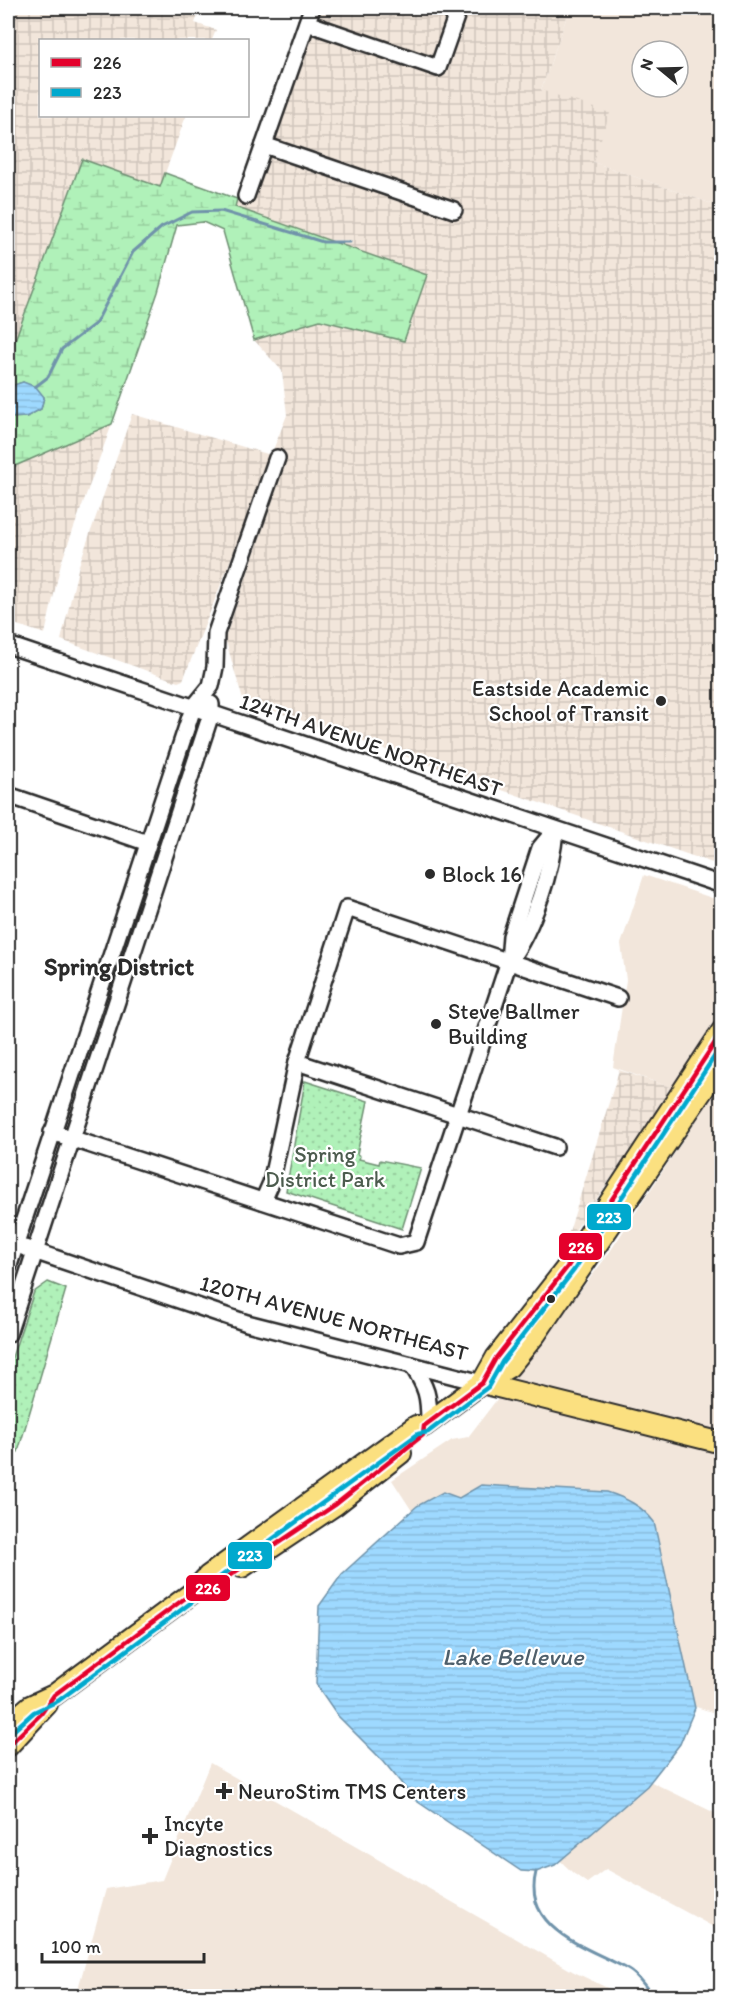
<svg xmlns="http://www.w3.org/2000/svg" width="729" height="2004" viewBox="0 0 729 2004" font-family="Itim,sans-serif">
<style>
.built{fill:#f2e6db;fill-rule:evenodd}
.industrial{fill:url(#industrial-grid)}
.grass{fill:url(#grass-dots);stroke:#6e8e72;stroke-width:1.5}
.wetland{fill:url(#wetland-marsh);stroke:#6e8e72;stroke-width:1.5}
.water{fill:url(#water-rules);stroke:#7093aa;stroke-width:1.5}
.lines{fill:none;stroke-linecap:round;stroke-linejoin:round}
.stream{stroke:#7093aa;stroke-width:3}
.minor-casing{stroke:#2b2b2b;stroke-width:20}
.major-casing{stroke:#2b2b2b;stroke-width:24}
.minor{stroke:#fff;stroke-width:15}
.major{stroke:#fbe080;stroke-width:20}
.bus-1-casing{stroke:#fff;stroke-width:9}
.bus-2-casing{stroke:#fff;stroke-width:9}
.bus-1{stroke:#e4002b;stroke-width:4.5}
.bus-2{stroke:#00a9ce;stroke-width:4.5}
.poi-dot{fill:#2b2b2b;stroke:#fff;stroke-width:2}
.labels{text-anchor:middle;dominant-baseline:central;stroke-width:4.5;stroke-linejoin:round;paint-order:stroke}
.poi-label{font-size:22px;fill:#2b2b2b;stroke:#fff;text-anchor:start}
.street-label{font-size:22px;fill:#2b2b2b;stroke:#fff}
.park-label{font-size:22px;fill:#4c5c4e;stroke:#fff}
.neighbourhood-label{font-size:24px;font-weight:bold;fill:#2b2b2b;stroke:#fff}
.water-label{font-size:24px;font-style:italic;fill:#4e5f6b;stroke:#fff}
.line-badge{stroke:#fff;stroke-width:2}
.badge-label{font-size:16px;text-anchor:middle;font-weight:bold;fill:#fff}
</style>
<defs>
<pattern id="industrial-grid" width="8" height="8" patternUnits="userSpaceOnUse" patternTransform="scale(1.5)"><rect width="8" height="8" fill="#f2e6db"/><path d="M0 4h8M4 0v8" fill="none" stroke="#d0c5bc"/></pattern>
<pattern id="grass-dots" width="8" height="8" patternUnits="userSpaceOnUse" patternTransform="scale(1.5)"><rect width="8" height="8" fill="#b0f1b9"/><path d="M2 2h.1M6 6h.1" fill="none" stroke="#98cf9f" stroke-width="1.8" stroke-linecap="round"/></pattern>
<pattern id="wetland-marsh" width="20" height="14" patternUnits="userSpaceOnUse" patternTransform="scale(1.5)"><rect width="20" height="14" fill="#b0f1b9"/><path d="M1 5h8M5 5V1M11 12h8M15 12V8" fill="none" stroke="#98cf9f"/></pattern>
<pattern id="water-rules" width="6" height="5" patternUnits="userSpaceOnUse" patternTransform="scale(1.5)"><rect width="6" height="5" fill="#9ed9ff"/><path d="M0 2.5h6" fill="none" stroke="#88badb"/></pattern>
</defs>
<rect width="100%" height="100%" fill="#fff"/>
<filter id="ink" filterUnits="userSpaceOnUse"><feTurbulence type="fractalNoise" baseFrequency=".0167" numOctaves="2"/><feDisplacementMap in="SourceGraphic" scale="12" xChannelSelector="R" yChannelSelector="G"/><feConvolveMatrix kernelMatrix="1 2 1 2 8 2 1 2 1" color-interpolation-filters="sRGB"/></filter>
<g filter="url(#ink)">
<g class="built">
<path d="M570,8H721V207L593,162L541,90ZM642,51H678V87H642Z"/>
<polygon points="644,875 721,901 721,1715 625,1684 458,1582 392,1480 452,1440 468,1437 607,1256 709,1101 613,1067 626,980 621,944"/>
<polygon points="210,1763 574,1972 624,1996 76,1996 106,1889 162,1880"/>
<polygon points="631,1772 717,1814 721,1800 721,1931 606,1869 587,1883 573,1873 525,1827"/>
</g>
<g class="industrial">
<polygon points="8,8 201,8 195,23 216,30 212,40 40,40 40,116 186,116 160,187 82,159 8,359"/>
<polygon points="304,8 570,8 541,90 610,113 593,162 721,207 721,866 243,700 225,638 286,462 272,456 183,680 178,682 61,640 79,565 132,414 271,455 287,415 282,371 254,340 223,231 235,206"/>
<polygon points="112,424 61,563 45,634 8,622 8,469"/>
<polygon points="619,1070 673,1088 565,1245"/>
</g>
<g class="grass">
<polygon points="305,1081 368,1101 357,1154 360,1156 359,1159 379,1164 380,1160 421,1168 402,1229 286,1191"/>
<polygon points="48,1282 66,1289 18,1452 8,1456 8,1369 34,1292"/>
</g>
<polygon class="wetland" points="82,159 160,187 165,173 237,199 235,207 427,275 404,341 320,320 254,340 223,231 203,222 177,225 158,292 112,424 8,469 8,418 26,417 41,409 44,397 23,382 8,387 8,359"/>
<g class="water">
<polygon points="23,382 36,387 44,397 41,409 26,417 8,418 8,387"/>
<path d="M481,1485L607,1492C626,1498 642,1506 654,1522L695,1708L680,1744L647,1786L555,1865L536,1872L521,1871L415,1800L384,1762L338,1716L316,1684L319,1606L342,1574L417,1506L443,1492L459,1498Z"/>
</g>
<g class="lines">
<g class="stream">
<polyline points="35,387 48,377 62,349 96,323 133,252 162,227 192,212 221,211 323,242 350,242"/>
<path d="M536,1872C521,1931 591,1948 629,1970C640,1976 645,1989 655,1996"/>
</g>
<defs>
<g id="minor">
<polyline points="307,23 438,68 459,8"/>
<polyline points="264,145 454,210"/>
<polyline points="246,196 312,8"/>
<polyline points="8,645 722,885"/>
<polyline points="8,795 148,843"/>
<path d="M509,961C533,928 552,871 555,830"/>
<polyline points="297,1062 555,1147"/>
<polyline points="52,1132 399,1246 416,1242 509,961 511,936 540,848 555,830"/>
<polyline points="263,1201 271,1183 297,1062 347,908 618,998"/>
<polyline points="25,1248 247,1323 482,1383"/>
<polyline points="8,1268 193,708 211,686 215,667 216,633 277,458"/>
<polyline points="8,1334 211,714 211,704"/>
<path d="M412,1365C427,1388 429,1396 429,1422"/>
</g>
<g id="major">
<polyline points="482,1383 496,1358 568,1266 722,1031"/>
<polyline points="482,1383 722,1443"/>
<polyline points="242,1567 335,1505 401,1453"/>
<polyline points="8,1725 30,1706 54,1695 192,1593 208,1576 416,1426 424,1426 482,1383 509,1367 535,1335 722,1062"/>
<polyline points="8,1746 47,1704"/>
</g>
</defs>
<use href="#minor" class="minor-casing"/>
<use href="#major" class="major-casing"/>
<use href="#minor" class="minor"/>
<use href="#major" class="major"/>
<defs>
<polyline id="bus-1" points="8,1746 41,1714 54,1695 192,1593 214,1586 335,1505 423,1435 424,1426 482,1383 496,1358 568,1266 722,1032"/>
<polyline id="bus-2" points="13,1731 34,1712 58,1701 196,1599 213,1582 418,1434 428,1432 488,1387 502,1362 574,1270 722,1045"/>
</defs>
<use href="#bus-1" class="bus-1-casing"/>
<use href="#bus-2" class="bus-2-casing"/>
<use href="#bus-1" class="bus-1"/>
<use href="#bus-2" class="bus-2"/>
</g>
</g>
<g class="poi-dot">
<circle cx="661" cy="701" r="6"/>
<circle cx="430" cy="874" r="6"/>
<circle cx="436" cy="1024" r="6"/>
<circle cx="551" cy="1299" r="5"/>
<path d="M221 1782h6v6h6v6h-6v6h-6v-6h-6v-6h6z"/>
<path d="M147 1827h6v6h6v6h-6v6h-6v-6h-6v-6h6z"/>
</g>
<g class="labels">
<g class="poi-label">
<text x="649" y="688" text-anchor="end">Eastside Academic<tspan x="649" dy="25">School of Transit</tspan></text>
<text x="442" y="874">Block 16</text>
<text x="448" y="1011">Steve Ballmer<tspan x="448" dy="25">Building</tspan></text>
<text x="238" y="1791">NeuroStim TMS Centers</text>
<text x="164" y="1823">Incyte<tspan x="164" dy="25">Diagnostics</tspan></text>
</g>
<g class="street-label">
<text transform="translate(371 745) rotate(19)">124TH AVENUE NORTHEAST</text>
<text transform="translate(334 1318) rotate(15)">120TH AVENUE NORTHEAST</text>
</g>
<g class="park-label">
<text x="325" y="1154">Spring<tspan x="325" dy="25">District Park</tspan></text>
</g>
<g class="neighbourhood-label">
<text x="119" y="966">Spring District</text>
</g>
<g class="water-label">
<text x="513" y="1656">Lake Bellevue</text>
</g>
</g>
<g class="line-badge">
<rect x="586" y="1203" width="46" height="28" rx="6" fill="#00a9ce"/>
<rect x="558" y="1232" width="45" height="29" rx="6" fill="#e4002b"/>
<rect x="227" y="1541" width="46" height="29" rx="6" fill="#00a9ce"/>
<rect x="185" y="1574" width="46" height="28" rx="6" fill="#e4002b"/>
</g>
<g class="badge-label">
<text x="609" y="1223">223</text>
<text x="581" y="1253">226</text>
<text x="250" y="1561">223</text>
<text x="208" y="1594">226</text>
</g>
<rect width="729" height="2004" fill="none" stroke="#fff" stroke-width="30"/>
<rect x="15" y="15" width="699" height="1974" fill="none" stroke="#2b2b2b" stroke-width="2" filter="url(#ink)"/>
<rect x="39" y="39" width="210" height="78" fill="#ffffff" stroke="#aaaaaa" stroke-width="1.5"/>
<rect x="51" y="58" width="30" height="9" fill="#e4002b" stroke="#aaaaaa" stroke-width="1.5"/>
<text x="93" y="69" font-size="18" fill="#2b2b2b">226</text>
<rect x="51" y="88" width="30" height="9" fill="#00a9ce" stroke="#aaaaaa" stroke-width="1.5"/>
<text x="93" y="99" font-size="18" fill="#2b2b2b">223</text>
<g transform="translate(660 69) rotate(289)"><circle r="28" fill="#ffffff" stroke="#aaaaaa" stroke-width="1.5"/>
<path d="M0-4.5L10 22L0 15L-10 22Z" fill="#2b2b2b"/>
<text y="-9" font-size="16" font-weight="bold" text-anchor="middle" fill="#2b2b2b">N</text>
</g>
<path d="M42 1953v9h162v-9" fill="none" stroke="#2b2b2b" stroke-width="3"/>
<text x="51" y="1953" font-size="18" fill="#2b2b2b" stroke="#ffffff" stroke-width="4.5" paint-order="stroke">100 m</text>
</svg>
